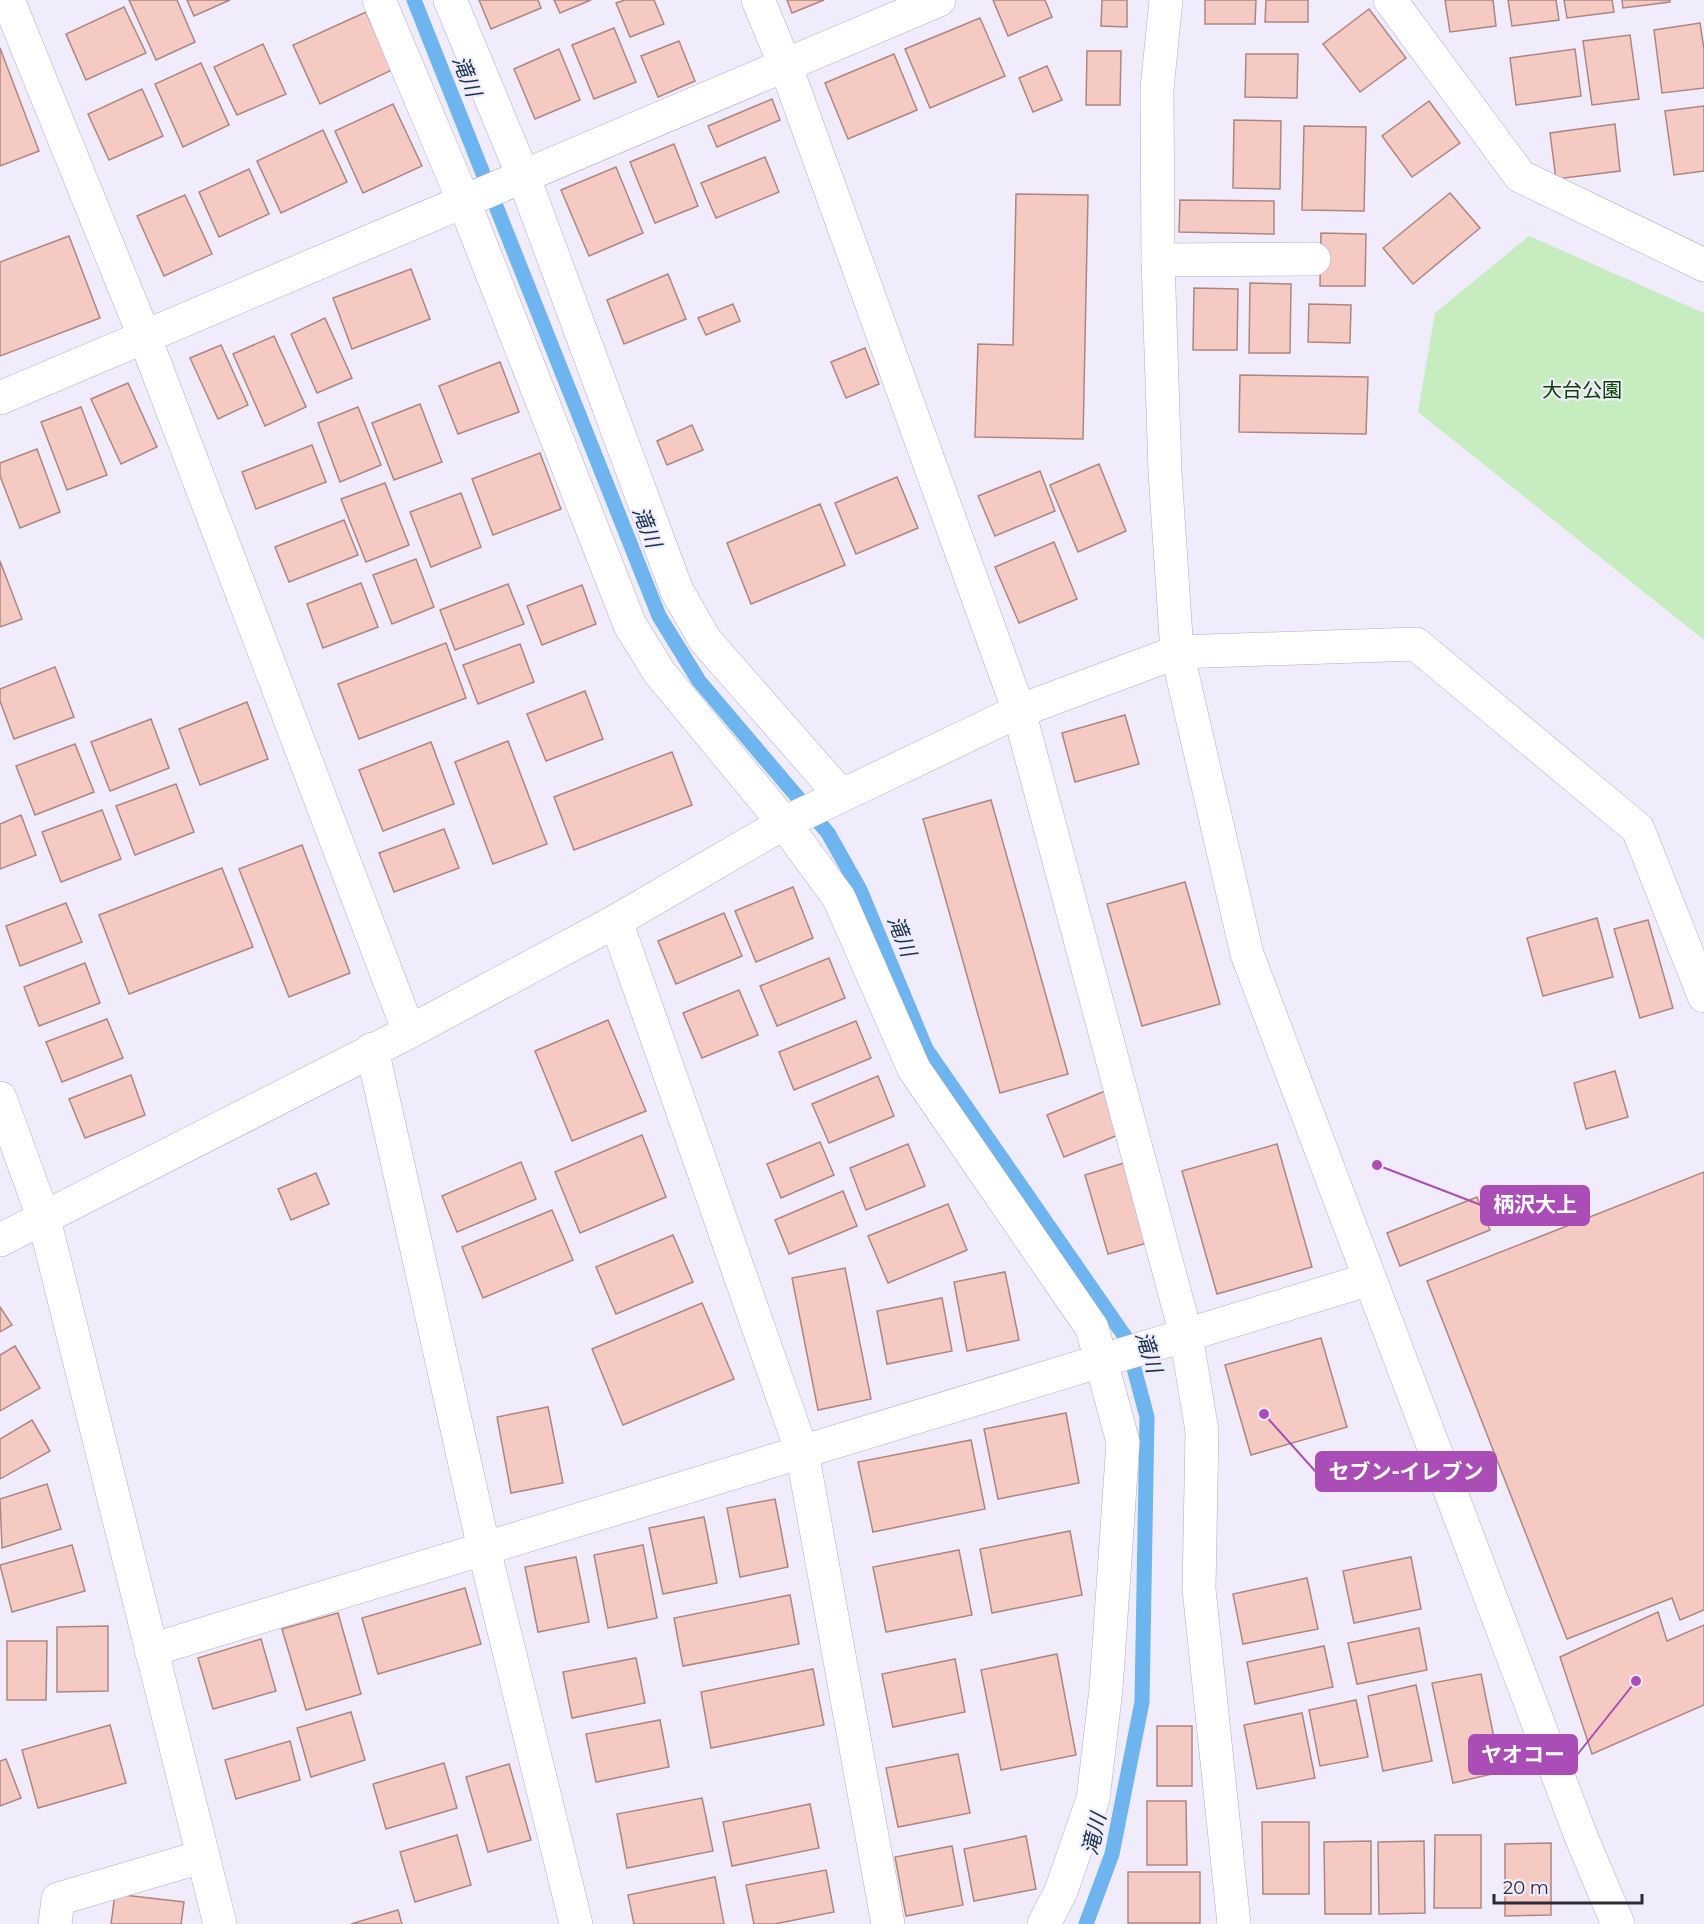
<svg xmlns="http://www.w3.org/2000/svg" width="1704" height="1924" viewBox="0 0 1704 1924" font-family="Montserrat,'Noto Sans JP',sans-serif">
<style>
.green{fill:#c6ecbf}
.lines{fill:none;stroke-linecap:round;stroke-linejoin:round}
.stream{stroke:#6eb4ee;stroke-width:15}
.building{fill:#f4cac3;stroke:#ae8681;stroke-width:1.5}
.minor-casing{stroke:#b2aacd;stroke-width:34}
.tertiary-casing{stroke:#b2aacd;stroke-width:34}
.minor{stroke:#fff;stroke-width:33}
.tertiary{stroke:#fff;stroke-width:33}
.labels{text-anchor:middle;dominant-baseline:central;stroke-width:4.5;stroke-linejoin:round;paint-order:stroke}
.park-label{font-size:20px;fill:#074300;stroke:#f0ecfb}
.water-label{font-size:21px;font-style:italic;fill:#16334b;stroke:#f0ecfb}
.leader{fill:none;stroke:#ab4db7;stroke-width:2}
.callout-dot{fill:#ab4db7;stroke:#f0ecfb;stroke-width:2}
.callout{fill:#ab4db7;stroke:#ab4db7;stroke-width:2}
.callout-label{font-size:21px;text-anchor:middle;font-weight:bold;fill:#fff}
</style>
<rect width="100%" height="100%" fill="#f0ecfb"/>
<polygon class="green" points="1529,236 1704,313 1704,640 1418,412 1435,313"/>
<g class="lines">
<polyline class="stream" points="414,0 659,616 699,681 828,833 860,890 926,1049 1126,1338 1147,1417 1142,1702 1112,1854 1086,1924"/>
</g>
<g class="building">
<polygon points="129,0 177,0 195,42 156,60"/>
<polygon points="187,0 230,0 194,16"/>
<polygon points="479,0 538,0 541,8 491,29"/>
<polygon points="554,0 591,0 560,13"/>
<polygon points="625,0 654,0 664,24 630,37 616,3"/>
<polygon points="787,0 824,0 792,13"/>
<polygon points="993,0 1045,0 1052,17 1008,36"/>
<polygon points="1102,0 1127,0 1127,27 1101,26"/>
<polygon points="1205,0 1256,0 1255,24 1205,24"/>
<polygon points="1266,0 1308,0 1308,22 1265,22"/>
<polygon points="1445,0 1493,0 1496,26 1450,32"/>
<polygon points="1508,0 1556,0 1559,20 1512,26"/>
<polygon points="1564,0 1612,0 1614,12 1567,18"/>
<polygon points="1622,0 1670,0 1670,2 1623,8"/>
<polygon points="124,7 146,53 86,80 66,34"/>
<polygon points="1369,9 1406,58 1360,92 1323,44"/>
<polygon points="366,12 392,70 320,104 293,45"/>
<polygon points="980,18 1005,76 930,108 905,49"/>
<polygon points="1700,23 1704,49 1704,88 1662,93 1654,30"/>
<polygon points="614,28 636,82 594,99 572,45"/>
<polygon points="1630,35 1639,99 1592,105 1583,41"/>
<polygon points="679,41 695,81 658,97 641,56"/>
<polygon points="263,44 286,94 237,115 214,67"/>
<polygon points="0,48 39,151 0,166"/>
<polygon points="559,49 580,100 535,119 514,69"/>
<polygon points="1575,49 1581,96 1516,105 1510,58"/>
<polygon points="1087,51 1121,51 1120,105 1086,105"/>
<polygon points="894,54 917,110 848,139 825,83"/>
<polygon points="1246,54 1298,54 1297,98 1245,97"/>
<polygon points="201,63 229,125 183,147 155,84"/>
<polygon points="1047,66 1062,100 1033,112 1019,78"/>
<polygon points="142,89 163,136 109,160 88,114"/>
<polygon points="772,99 780,120 717,147 708,126"/>
<polygon points="1429,101 1460,143 1412,177 1382,136"/>
<polygon points="393,104 422,166 363,193 335,131"/>
<polygon points="1704,106 1704,171 1674,175 1665,111"/>
<polygon points="1234,120 1281,121 1280,189 1233,188"/>
<polygon points="1615,124 1620,171 1556,179 1550,133"/>
<polygon points="1304,126 1366,127 1364,211 1302,210"/>
<polygon points="323,130 347,182 281,213 257,161"/>
<polygon points="674,144 698,206 655,223 630,162"/>
<polygon points="765,157 779,192 716,218 701,183"/>
<polygon points="616,167 643,233 589,256 561,190"/>
<polygon points="249,169 269,214 219,237 199,192"/>
<polygon points="1450,193 1480,228 1413,284 1383,248"/>
<polygon points="1016,194 1088,195 1083,439 975,437 978,344 1013,345"/>
<polygon points="185,195 212,254 164,276 137,216"/>
<polygon points="1180,200 1274,201 1274,234 1179,232"/>
<polygon points="1321,233 1366,234 1365,286 1320,286"/>
<polygon points="69,236 100,318 0,356 0,262"/>
<polygon points="411,269 430,319 352,349 333,298"/>
<polygon points="668,274 686,319 624,344 607,300"/>
<polygon points="1250,283 1291,284 1290,353 1249,353"/>
<polygon points="1194,288 1238,289 1237,350 1193,350"/>
<polygon points="733,304 740,321 706,335 698,318"/>
<polygon points="1309,304 1351,305 1350,343 1308,342"/>
<polygon points="325,318 352,378 317,393 291,334"/>
<polygon points="274,336 306,407 265,426 233,354"/>
<polygon points="221,345 248,405 218,419 190,358"/>
<polygon points="865,348 879,384 846,398 831,362"/>
<polygon points="500,362 519,412 458,434 439,386"/>
<polygon points="1240,375 1368,377 1366,434 1239,432"/>
<polygon points="128,383 157,447 121,464 91,399"/>
<polygon points="420,404 442,462 394,480 372,423"/>
<polygon points="81,407 107,475 67,490 41,422"/>
<polygon points="358,407 381,465 340,482 318,423"/>
<polygon points="692,425 703,450 667,465 657,441"/>
<polygon points="312,445 326,482 256,509 242,472"/>
<polygon points="37,449 60,512 20,528 0,476 0,463"/>
<polygon points="540,453 561,509 493,535 472,479"/>
<polygon points="1099,464 1126,531 1078,552 1050,485"/>
<polygon points="1040,471 1055,511 995,536 978,496"/>
<polygon points="897,477 918,528 856,554 835,503"/>
<polygon points="385,483 409,545 366,562 341,499"/>
<polygon points="461,493 481,547 431,567 410,512"/>
<polygon points="820,504 845,565 751,604 727,543"/>
<polygon points="344,520 358,555 289,582 275,547"/>
<polygon points="1054,542 1077,599 1019,623 995,567"/>
<polygon points="416,559 434,607 392,624 373,575"/>
<polygon points="0,561 22,619 0,627"/>
<polygon points="361,583 378,627 323,648 307,604"/>
<polygon points="508,584 524,624 455,650 440,610"/>
<polygon points="582,585 596,624 542,645 527,606"/>
<polygon points="446,643 466,698 359,739 338,684"/>
<polygon points="520,644 534,682 478,704 463,665"/>
<polygon points="55,667 74,717 14,739 0,701 0,689"/>
<polygon points="585,691 603,739 546,761 527,714"/>
<polygon points="247,702 268,759 200,785 179,729"/>
<polygon points="1125,715 1139,764 1075,782 1062,733"/>
<polygon points="151,719 169,768 110,791 91,742"/>
<polygon points="508,741 547,844 493,864 455,762"/>
<polygon points="431,742 454,804 383,831 359,770"/>
<polygon points="75,744 94,792 35,815 16,766"/>
<polygon points="672,752 692,805 574,850 554,797"/>
<polygon points="176,784 194,832 135,855 116,806"/>
<polygon points="991,800 1068,1074 1000,1093 923,819"/>
<polygon points="102,810 121,859 61,882 42,832"/>
<polygon points="21,815 36,855 0,869 0,824"/>
<polygon points="444,829 459,868 394,892 379,853"/>
<polygon points="302,845 350,973 289,997 239,869"/>
<polygon points="222,868 253,947 129,994 99,915"/>
<polygon points="1185,882 1220,1004 1142,1026 1107,904"/>
<polygon points="793,887 813,938 756,962 735,911"/>
<polygon points="66,903 82,942 20,966 6,926"/>
<polygon points="724,913 742,956 676,984 658,941"/>
<polygon points="1597,918 1613,977 1543,996 1527,938"/>
<polygon points="1648,920 1673,1008 1640,1018 1614,929"/>
<polygon points="829,958 845,998 777,1026 760,986"/>
<polygon points="85,963 100,1003 39,1026 24,987"/>
<polygon points="739,990 758,1035 702,1058 683,1013"/>
<polygon points="107,1019 123,1058 62,1082 46,1042"/>
<polygon points="608,1020 646,1111 572,1141 535,1051"/>
<polygon points="856,1021 871,1058 794,1090 779,1052"/>
<polygon points="1615,1071 1628,1117 1586,1129 1574,1083"/>
<polygon points="131,1075 145,1115 85,1138 69,1099"/>
<polygon points="878,1076 894,1116 829,1143 812,1104"/>
<polygon points="1105,1091 1123,1133 1064,1157 1047,1115"/>
<polygon points="642,1135 666,1197 580,1233 555,1172"/>
<polygon points="820,1142 834,1175 781,1198 767,1164"/>
<polygon points="908,1144 925,1186 866,1210 850,1168"/>
<polygon points="1277,1144 1312,1267 1217,1294 1182,1171"/>
<polygon points="521,1162 536,1199 457,1232 442,1196"/>
<polygon points="1124,1163 1147,1243 1108,1254 1085,1175"/>
<polygon points="1704,1172 1704,1610 1680,1620 1672,1598 1567,1639 1427,1281"/>
<polygon points="316,1173 329,1204 291,1220 278,1189"/>
<polygon points="843,1191 857,1226 789,1254 775,1220"/>
<polygon points="1477,1197 1490,1230 1400,1266 1387,1233"/>
<polygon points="948,1204 967,1250 888,1283 868,1236"/>
<polygon points="552,1210 573,1260 483,1298 462,1247"/>
<polygon points="673,1235 693,1282 616,1314 596,1267"/>
<polygon points="845,1268 871,1399 818,1410 792,1278"/>
<polygon points="1005,1272 1019,1340 967,1351 954,1282"/>
<polygon points="942,1298 952,1351 887,1364 877,1311"/>
<polygon points="702,1303 734,1379 623,1425 592,1349"/>
<polygon points="0,1307 12,1325 0,1332"/>
<polygon points="1321,1338 1347,1427 1251,1455 1225,1365"/>
<polygon points="15,1346 40,1388 0,1411 0,1355"/>
<polygon points="548,1407 563,1483 511,1493 497,1417"/>
<polygon points="1066,1413 1079,1483 998,1499 984,1429"/>
<polygon points="32,1420 50,1451 0,1479 0,1439"/>
<polygon points="971,1440 985,1509 873,1532 858,1462"/>
<polygon points="47,1484 61,1529 2,1548 0,1499"/>
<polygon points="775,1499 788,1567 740,1577 727,1508"/>
<polygon points="704,1517 717,1583 663,1594 649,1528"/>
<polygon points="1070,1531 1082,1595 992,1613 980,1549"/>
<polygon points="72,1545 85,1591 12,1612 0,1565"/>
<polygon points="643,1545 657,1618 608,1628 594,1555"/>
<polygon points="959,1550 972,1615 886,1632 873,1567"/>
<polygon points="576,1557 589,1622 538,1632 525,1567"/>
<polygon points="1411,1557 1421,1609 1354,1623 1343,1571"/>
<polygon points="1307,1578 1318,1629 1243,1644 1233,1594"/>
<polygon points="465,1588 481,1644 378,1674 362,1618"/>
<polygon points="790,1595 799,1644 683,1666 674,1618"/>
<polygon points="1658,1612 1667,1641 1704,1625 1704,1705 1592,1754 1560,1657"/>
<polygon points="338,1613 361,1694 306,1710 282,1629"/>
<polygon points="108,1626 108,1691 57,1692 57,1627"/>
<polygon points="1419,1628 1427,1670 1357,1684 1348,1643"/>
<polygon points="261,1639 276,1691 213,1709 198,1658"/>
<polygon points="7,1641 47,1641 46,1700 7,1700"/>
<polygon points="1324,1646 1333,1687 1255,1704 1247,1662"/>
<polygon points="1057,1654 1076,1755 1001,1770 981,1670"/>
<polygon points="636,1658 645,1703 572,1718 563,1672"/>
<polygon points="955,1659 965,1712 893,1727 882,1674"/>
<polygon points="813,1669 824,1725 711,1748 701,1692"/>
<polygon points="1481,1674 1501,1772 1453,1783 1432,1683"/>
<polygon points="1416,1685 1432,1761 1383,1771 1368,1696"/>
<polygon points="1356,1700 1368,1757 1320,1766 1309,1710"/>
<polygon points="351,1712 365,1760 311,1777 297,1728"/>
<polygon points="1302,1713 1315,1778 1257,1789 1244,1725"/>
<polygon points="660,1720 669,1767 596,1782 586,1734"/>
<polygon points="110,1725 126,1783 38,1808 22,1750"/>
<rect x="1157" y="1726" width="35" height="60"/>
<polygon points="290,1741 300,1780 236,1799 225,1760"/>
<polygon points="958,1754 970,1813 898,1827 886,1768"/>
<polygon points="6,1759 21,1798 0,1806 0,1761"/>
<polygon points="444,1763 457,1808 386,1829 373,1784"/>
<polygon points="509,1764 531,1840 488,1852 466,1777"/>
<polygon points="702,1798 713,1851 627,1868 617,1814"/>
<polygon points="1147,1801 1186,1801 1187,1865 1147,1865"/>
<polygon points="810,1804 819,1848 732,1866 723,1822"/>
<polygon points="1262,1822 1309,1822 1309,1894 1263,1894"/>
<polygon points="457,1835 471,1885 415,1902 400,1852"/>
<polygon points="1435,1835 1481,1835 1481,1908 1434,1908"/>
<polygon points="1026,1836 1036,1889 974,1901 964,1849"/>
<polygon points="1371,1841 1371,1914 1325,1914 1324,1842"/>
<polygon points="1424,1841 1425,1913 1379,1914 1378,1842"/>
<polygon points="1551,1843 1551,1915 1505,1916 1505,1844"/>
<polygon points="952,1846 963,1905 906,1916 895,1857"/>
<polygon points="826,1870 834,1912 775,1924 754,1924 746,1885"/>
<rect x="1128" y="1872" width="72" height="51"/>
<polygon points="715,1877 724,1924 634,1924 628,1895"/>
<polygon points="115,1894 184,1902 181,1924 111,1924"/>
<polygon points="398,1910 402,1924 351,1924"/>
</g>
<g class="lines">
<defs>
<g id="minor">
<polyline points="8,0 145,338 409,1032"/>
<polyline points="379,0 464,202 630,625 659,672 784,823 839,898 914,1069 1092,1328 1123,1442 1106,1689 1093,1799 1061,1891 1044,1924"/>
<polyline points="450,0 524,178 677,591 705,640 840,794"/>
<polyline points="758,0 786,67 1019,711 1186,1335 1202,1431 1199,1589 1234,1924"/>
<polyline points="1390,0 1520,176 1704,265"/>
<polyline points="1158,260 1314,259"/>
<polyline points="0,398 939,0"/>
<polyline points="616,921 802,1452 888,1924"/>
<polyline points="372,1049 484,1549 576,1924"/>
<polyline points="0,1240 409,1032 616,921 784,823 1019,711 1177,652 1416,644 1638,829 1704,996"/>
<polyline points="151,1650 1370,1279"/>
<polyline points="55,1924 58,1899 201,1857"/>
</g>
<g id="tertiary">
<polyline points="1166,0 1157,89 1158,260 1165,472 1177,652 1247,954 1582,1839 1618,1924"/>
<polyline points="0,1098 44,1219 220,1924"/>
</g>
</defs>
<use href="#minor" class="minor-casing"/>
<use href="#tertiary" class="tertiary-casing"/>
<use href="#minor" class="minor"/>
<use href="#tertiary" class="tertiary"/>
</g>
<g class="labels">
<g class="park-label">
<text x="1582" y="390">大台公園</text>
</g>
<g class="water-label">
<text transform="translate(467 76) rotate(68)">滝川</text>
<text transform="translate(647 527) rotate(68)">滝川</text>
<text transform="translate(902 936) rotate(68)">滝川</text>
<text transform="translate(1149 1352) rotate(72)">滝川</text>
<text transform="translate(1094 1834) rotate(-77)">滝川</text>
</g>
</g>
<path class="leader" d="M1377 1165L1481 1205M1264 1414L1316 1472M1636 1681L1577 1755"/>
<g class="callout-dot">
<circle cx="1377" cy="1165" r="6"/>
<circle cx="1264" cy="1414" r="6"/>
<circle cx="1636" cy="1681" r="6"/>
</g>
<g class="callout">
<rect x="1481" y="1186" width="108" height="39" rx="6"/>
<rect x="1316" y="1452" width="180" height="39" rx="6"/>
<rect x="1469" y="1735" width="108" height="39" rx="6"/>
</g>
<g class="callout-label">
<text x="1535" y="1212">柄沢大上</text>
<text x="1406" y="1479">セブン-イレブン</text>
<text x="1523" y="1762">ヤオコー</text>
</g>
<path d="M1494 1894v9h148v-9" fill="none" stroke="#2d2a37" stroke-width="3"/>
<text x="1503" y="1894" font-size="18" fill="#2d2a37" stroke="#f0ecfb" stroke-width="4.5" paint-order="stroke">20 m</text>
</svg>
